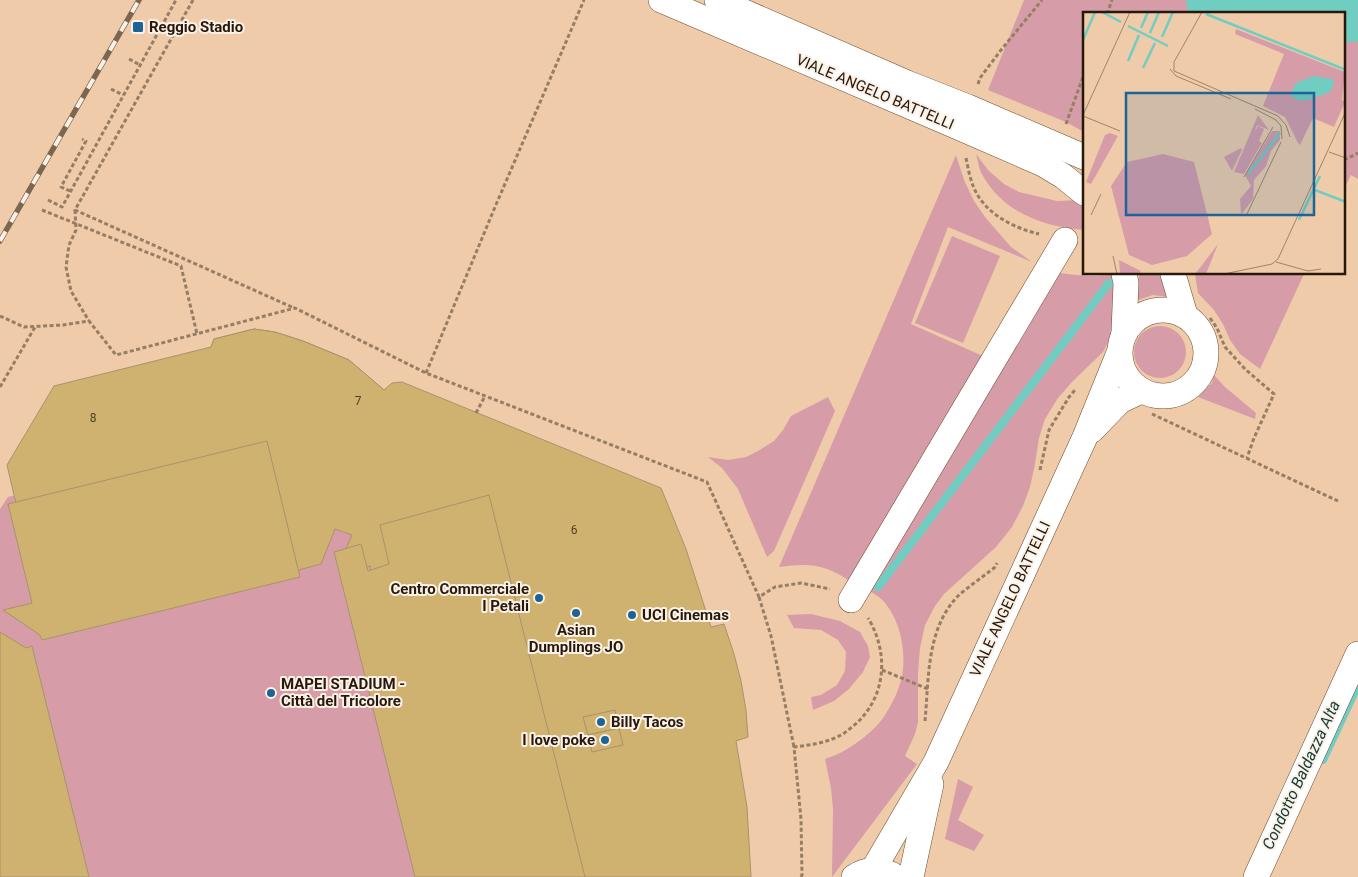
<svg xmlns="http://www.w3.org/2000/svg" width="1358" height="877" viewBox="0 0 1358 877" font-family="Roboto,sans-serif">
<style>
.green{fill:#d69da9}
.water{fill:#70cdc2}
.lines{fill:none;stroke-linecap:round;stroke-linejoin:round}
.stream{stroke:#70cdc2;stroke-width:8}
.building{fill:#cfb170;stroke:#a7946b}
.street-casing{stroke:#694a2b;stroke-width:26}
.path{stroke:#977d64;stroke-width:3;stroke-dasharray:4 2.5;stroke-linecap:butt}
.street{stroke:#fff;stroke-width:25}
.rail-casing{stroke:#7d6650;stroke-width:5.5}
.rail{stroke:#fcf1e7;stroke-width:4;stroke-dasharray:11;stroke-linecap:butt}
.poi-dot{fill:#1c6397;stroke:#fcf1e7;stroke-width:2}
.labels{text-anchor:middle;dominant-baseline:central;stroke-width:4;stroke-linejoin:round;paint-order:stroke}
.number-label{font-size:12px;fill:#503f25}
.poi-label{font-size:15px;font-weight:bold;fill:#26190c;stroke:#fcf1e7;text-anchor:start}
.street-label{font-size:15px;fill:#26190c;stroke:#fcf1e7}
.water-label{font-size:16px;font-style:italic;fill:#0f3c37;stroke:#fcf1e7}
.inset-river{fill:none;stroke:#70cdc2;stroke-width:2.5}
.inset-road{fill:none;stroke:#9f846a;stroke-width:1}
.view{fill:#1c6397;fill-opacity:0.15;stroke:#1c6397;stroke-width:2.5}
.inset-edge{fill:none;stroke:#26190c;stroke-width:2.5}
</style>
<rect width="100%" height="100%" fill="#efcba9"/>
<g class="green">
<polygon points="1024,0 1358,0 1358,179 1351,175 1344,189 1344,14 1084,14 1084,132 1066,122 988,90"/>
<path d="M976,154L989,171L1004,184L1019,192L1057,201L1081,200L1084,205V230C1044,227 1004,213 983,176C979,170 978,161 976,154Z"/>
<path d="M956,155L964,180L974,201L985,217L1011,247L1032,262L948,227L911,324L985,357L851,582C825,564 809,563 779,567Z"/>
<polygon points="952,236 1000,256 963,343 915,323"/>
<path d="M1053,272C1074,275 1095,278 1116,274V320L1110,339L1103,352L1072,382L1058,398L1045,419L1039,438L1035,464L1030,487L1023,506L1012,527L996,547L944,594L935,606L925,625L920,648L918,673V722L915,734L905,756L917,764L832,877L833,809L831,788L825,759C830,757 837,755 842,752C855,745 875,730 883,718C892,705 902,685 903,669C905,649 900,623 888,607C882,597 871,592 861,586Z"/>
<polygon points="1139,274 1162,274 1168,297 1153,295 1138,300"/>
<polygon points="1195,274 1304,274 1260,369 1240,354 1230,340 1223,324 1214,310 1198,293"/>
<circle cx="1160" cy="352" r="26"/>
<polygon points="1214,375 1225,387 1256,413 1255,419 1198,397 1212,383"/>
<polygon points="828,397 835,411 774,551 767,557 738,489 722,468 708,457 728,460 746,457 758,451 774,441 783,430 791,416"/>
<polygon points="267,437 491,497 589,877 0,877 0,509 8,497"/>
<polygon points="811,614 840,621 860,632 868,646 870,657 863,672 849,689 834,701 813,710 811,697 821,695 837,685 845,671 846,652 838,640 821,630 794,628 787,615"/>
<polygon points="958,779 973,787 958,820 984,835 974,851 945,839"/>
</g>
<polygon class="water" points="1186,0 1358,0 1358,41 1344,43 1344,14 1190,14 1188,12"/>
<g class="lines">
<g class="stream">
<polyline points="878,587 1109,283"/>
<polyline points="1323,760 1358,685"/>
</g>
</g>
<g class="building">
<polygon points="254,329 275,332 303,341 349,360 384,390 405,418 407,431 392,450 371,451 335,443 298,421 251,404 222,376 208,355 214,339"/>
<polygon points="254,329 275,332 303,341 349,360 384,390 392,383 402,382 661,488 686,549 711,627 724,624 734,654 741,681 746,710 748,737 736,741 747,807 751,877 438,877 370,566 350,570 345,551 352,535 335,529 321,564 295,571 290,552 41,611 7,465 54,386 211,347 214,339"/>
<polygon points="267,441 300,577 42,640 40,635 3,610 32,603 8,504"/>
<polygon points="489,495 585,877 415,877 334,552 361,544 368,571 389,564 380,525"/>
<polygon points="0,632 26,648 32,646 89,877 0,877"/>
<polygon points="615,710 619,728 588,735 583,717"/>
<polygon points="619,728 623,745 592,752 588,735"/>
</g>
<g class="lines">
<defs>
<g id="street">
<polyline points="661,0 951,124 1043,164 1063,176 1084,193"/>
<polyline points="717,0 907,83 968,107 1084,157"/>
<polyline points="1124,274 1126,283 1124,331"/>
<polyline points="1173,274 1185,315"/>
<circle cx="1163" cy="353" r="43"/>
<polyline points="1092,430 1120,401 1141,391"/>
<polyline points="851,600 1065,240"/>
<polyline points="873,870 936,762 1085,437 1119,353"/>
<path d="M854,877C867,868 882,868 896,877"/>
<polyline points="911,877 931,784"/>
<polyline points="1256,877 1358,654"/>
</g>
</defs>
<use href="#street" class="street-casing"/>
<g class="path">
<polyline points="193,0 75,210 294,308"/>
<polyline points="1107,14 1112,0"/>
<polyline points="150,21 161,26"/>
<polyline points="129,59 140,65"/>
<polyline points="978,84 980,78 1001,50 1042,0"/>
<polyline points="111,89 123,95"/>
<polyline points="1066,124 1084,74"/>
<path d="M966,158C968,168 970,179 974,188C985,214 1014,228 1039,234"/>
<polyline points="1344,160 1358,153"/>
<polyline points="70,191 61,187 86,141 82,139"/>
<polyline points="48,200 62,207 176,0"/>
<polyline points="42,210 181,266 197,334"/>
<polyline points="75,210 76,230 69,245 66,267 71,291 89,321"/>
<polyline points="0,316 24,327 63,325 89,321 116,355 295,308 426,373 707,482 759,597 775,587 801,583 830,589"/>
<polyline points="1210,318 1217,328 1225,347 1245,369 1274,394 1254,438 1247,458"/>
<polyline points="426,373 495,207 584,0"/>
<polyline points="0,387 35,327"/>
<polyline points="476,413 485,396"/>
<polyline points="1152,414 1338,501"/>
<polyline points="1040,470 1049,430 1069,397 1075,390"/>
<polyline points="759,597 771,636 794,747"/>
<polyline points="882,670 928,689"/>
<path d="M925,721C929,679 926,629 958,596C969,586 983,577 995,567L997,563"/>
<path d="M801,877L802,875L801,819L794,747C810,745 825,743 839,736C844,734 848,730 852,727C886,700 890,654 868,618"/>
</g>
<use href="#street" class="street"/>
<defs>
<polyline id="rail" points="0,241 139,0"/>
</defs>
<use href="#rail" class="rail-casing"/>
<use href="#rail" class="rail"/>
</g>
<g class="poi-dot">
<rect x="132" y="21" width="12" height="12" rx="2.5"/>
<circle cx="539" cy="598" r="5"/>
<circle cx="576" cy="613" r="5"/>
<circle cx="632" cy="615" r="5"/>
<circle cx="271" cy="693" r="5"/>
<circle cx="601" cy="722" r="5"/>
<circle cx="605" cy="740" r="5"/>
</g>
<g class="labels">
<g class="number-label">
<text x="358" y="401">7</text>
<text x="93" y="418">8</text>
<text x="574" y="530">6</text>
</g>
<g class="poi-label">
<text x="149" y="27">Reggio Stadio</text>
<text x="529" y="589" text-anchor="end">Centro Commerciale<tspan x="529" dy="17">I Petali</tspan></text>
<text x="642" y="615">UCI Cinemas</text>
<text x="576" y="630" text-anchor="middle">Asian<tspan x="576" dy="17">Dumplings JO</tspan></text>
<text x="281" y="684">MAPEI STADIUM -<tspan x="281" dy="17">Città del Tricolore</tspan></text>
<text x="611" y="722">Billy Tacos</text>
<text x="595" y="740" text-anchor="end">I love poke</text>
</g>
<g class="street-label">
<text transform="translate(875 92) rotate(23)">VIALE ANGELO BATTELLI</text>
<text transform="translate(1010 599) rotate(-65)">VIALE ANGELO BATTELLI</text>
</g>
<g class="water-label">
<text transform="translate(1301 775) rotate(-65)">Condotto Baldazza Alta</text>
</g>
</g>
<g transform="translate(1083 12)">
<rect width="262" height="262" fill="#efcba9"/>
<path d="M153,17L262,60L259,88L262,90L251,115L230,106L217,133L215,131L202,105L180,94L201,42L152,22ZM175,103L186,118L174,113L172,119L175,114L181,117L176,129L179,131L161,162L151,160ZM189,119H197V128L188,139L183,154L171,168L170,187L158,203L157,187L168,174L162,163ZM27,121L35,124L8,172L3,170L22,123ZM158,136L159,138L149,159L141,145ZM80,142L111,150L129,222L104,244L69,253L46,243L28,174L44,150ZM135,232L123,262H111L113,261ZM36,248L58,259L56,262H37Z" fill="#d69da9"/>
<path d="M231,64L249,67L251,71L247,80L225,88H214L207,83L213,71Z" fill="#70cdc2"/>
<path class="inset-river" d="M19,0L38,10M123,2L263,58M45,14L85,34M58,16L65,0M67,21L76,0M79,25L90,0M0,28L12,0M45,49L56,23M60,56L72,31M165,162L197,121M232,178L263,190M216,208L237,164"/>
<path class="inset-road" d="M119,0L91,50V59L195,104L203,113L207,125M87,57L93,64L148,87M172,97L193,108L198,114L199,127M0,103L47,0M0,104L37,119M246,140L263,146M161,165L190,115M164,202L198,130M8,203L18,182M30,244L34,262M193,250L225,259L238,257M141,262L189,252L195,247L263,99"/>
<path class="view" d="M43,81H231V203H43Z"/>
<rect width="262" height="262" class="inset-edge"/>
</g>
</svg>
